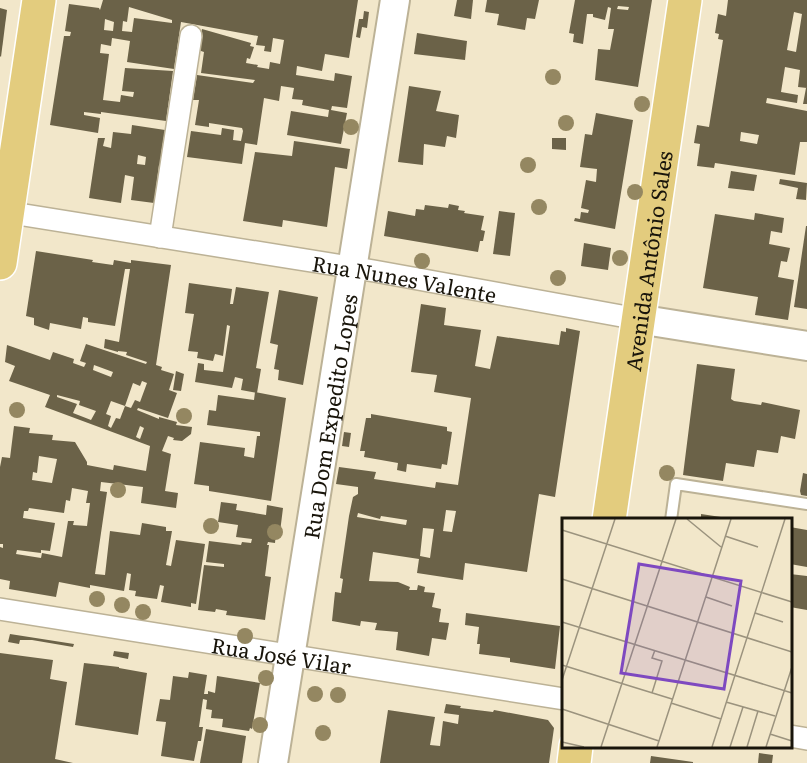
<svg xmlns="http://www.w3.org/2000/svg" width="807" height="763" viewBox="0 0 807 763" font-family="Literata,serif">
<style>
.building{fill:#6b6248;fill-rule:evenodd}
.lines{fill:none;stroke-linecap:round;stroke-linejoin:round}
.lane-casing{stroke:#bcb296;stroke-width:14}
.street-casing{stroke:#bcb296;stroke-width:24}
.secondary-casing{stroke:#bcb296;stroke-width:32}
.primary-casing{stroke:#fff;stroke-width:36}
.lane{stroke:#fff;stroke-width:10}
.street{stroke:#fff;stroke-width:21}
.secondary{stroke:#fff;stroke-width:28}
.primary{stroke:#e3cc7e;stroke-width:33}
.tree{fill:#948761}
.labels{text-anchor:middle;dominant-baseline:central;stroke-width:5;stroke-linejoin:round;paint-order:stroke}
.street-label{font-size:21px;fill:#19150b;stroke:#fff5d7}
.inset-road{fill:none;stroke:#9b937e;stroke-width:1.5}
.view{fill:#7e49c0;fill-opacity:0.15;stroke:#7e49c0;stroke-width:3}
.inset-edge{fill:none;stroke:#19150b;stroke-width:3}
</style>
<rect width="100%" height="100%" fill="#f2e7ca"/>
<g class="building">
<path d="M103,0H358L349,58L325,54L322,71L297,66L296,75L334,81L335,73L352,76L347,108L332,106L331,110L347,113L341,144L287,135L291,111L328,117L329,110L302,105L303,100L292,99L294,88L281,86L279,101L264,98L257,145L245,143L242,164L187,157L191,131L221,135L222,128L234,130L233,140L241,141L243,131L242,128L209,123V127L195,125L199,100H193L197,75L253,83L255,80L201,73L204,52L198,50L202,29L251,43L250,46L254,47L250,59L247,58L246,63L258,65L257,67L269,69L270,62L280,64L284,40L273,38L271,52L264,51L265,46L256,45L258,36L181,22L174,69L127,62L130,41L112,38L111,46L101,44L100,53L109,54L103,100L120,102L121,95L133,97L134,92L122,91L125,68L173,71L166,121L101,112V114L84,112V115L100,118L98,133L50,125L64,36H70L71,32L65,31L69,4L99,8L100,10ZM129,7L172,20V23L134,18L132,32L122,31L123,21L127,22ZM105,19L114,22L113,31L104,30Z"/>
<polygon points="457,0 473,0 471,19 454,16"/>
<polygon points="487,0 539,0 535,19 527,18 525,30 497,25 499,14 485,12"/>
<path d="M575,0H652L638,87L595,80L598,49L610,50L614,29H608L611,8L608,7L605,20L593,17V14H587L583,44L573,42L574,34L569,33ZM618,6L629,7L628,10L617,9Z"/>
<path d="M728,0H807V88L798,87L800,70L785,67L781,92L798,95L797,103L767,98L766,103L807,111V142H800L795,175L715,163L714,168L697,166L700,144L694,143L697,125L709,127L723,40L718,39L719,34L715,33L718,14L726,16ZM794,12L802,14L796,52L787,50ZM741,132L759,135L757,144L740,141Z"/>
<polygon points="0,8 7,10 1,57 0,56"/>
<polygon points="364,11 369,12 367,28 362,27 360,38 356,37 359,19 363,19"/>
<polygon points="417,33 467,41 465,60 414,54"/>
<polygon points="409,86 441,91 436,111 459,115 456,138 447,136 445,147 424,144 423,165 398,162"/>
<polygon points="806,88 807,88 807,104 803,104"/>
<polygon points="596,113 633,120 615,229 574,221 575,218 580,219 581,212 588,213 589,210 581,208 586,180 596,182 597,169 580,167 585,134 592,135"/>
<path d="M132,125L165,130L161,154H165L163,166L159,165L154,203L131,200L134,177L125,175L121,203L89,198L98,138H105L103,146L111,148L113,132L131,134ZM138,155L146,157L145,165L137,164Z"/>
<polygon points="552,138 566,138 566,150 552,149"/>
<polygon points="294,141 350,149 347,169 335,167 327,227 283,220 282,227 243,221 255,152 292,156"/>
<polygon points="731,171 757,175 754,191 728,188"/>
<polygon points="780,179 807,183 806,200 796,199 798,188 779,184"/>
<polygon points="449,204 459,206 458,210 465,211 464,213 484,216 481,230 485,231 483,241 480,241 478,252 384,236 388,211 415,216 416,209 424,210 425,205 448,208"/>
<polygon points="499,211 515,213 510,256 493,254"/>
<polygon points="755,213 784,218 782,233 771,231 769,244 790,248 787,262 781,261 778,277 794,280 788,320 755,315 758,297 703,288 715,214 754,220"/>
<polygon points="806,226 807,226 807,309 794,307"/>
<polygon points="584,243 611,248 608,270 581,266"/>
<path d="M36,251L93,260L92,262L113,265L114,260L131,263V260L171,265L156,365L162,367L161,370L174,374L169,390L177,393L168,418L138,408L137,410L159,419V417L177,422L176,425L192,427L191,434L182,441L173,440L174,438L168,436L162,451L171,454L165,491L178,493L176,508L141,503L143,487L101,482L100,491L107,492L95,574L105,575L110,531L140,535L142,523L166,527V531H172L166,565L171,566L176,540L205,544L196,604L191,603V607L161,602L164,586L160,585L157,599L135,596L136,591L129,590L131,574L127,573L124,591L90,585V588L59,582L56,597L9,589L10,581L0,579V547L3,548V544H0V467L2,457L10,458L14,426L30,428L29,433L53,435L52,440L75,442L87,462V465L113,470L114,465L146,471L150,446L45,407L50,395L9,381L15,366L5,362L7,345L50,360L53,352L74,359L73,363L84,367L86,363L80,361L86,344L146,364L147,362L126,355L127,352L118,351V352L104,348L105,339L119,342L130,269H125L115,326L88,322V318L83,317L81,329L50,323L49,330L34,325V318L26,316ZM94,365L113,372L111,377L93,370ZM142,381L147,383L140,402L135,400L131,408L125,406L120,419L116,418L111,428L108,426L111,416L106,414L111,401L125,406L133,383L140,386ZM57,395L80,401L79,405L96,411L91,420L73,413L77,404L57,397ZM140,426L144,428L140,439L136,437ZM39,456L57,459L52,483L32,480L33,472L37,473ZM72,488L88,491L86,503H90L87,526L73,525L74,521H68L62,557L42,553L41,558L16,554L17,550L41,553V550L50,551L55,523L23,518L24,511H28L29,508L64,513L66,500L70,501Z"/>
<polygon points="189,283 232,289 230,304 233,304 236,287 269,292 256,368 261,369 257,393 241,390 243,379 235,377 232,388 195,382 198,363 204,364 204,370 223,372 230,326 227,325 223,356 215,354 213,361 197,358 198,352 188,351 194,314 185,313"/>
<polygon points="279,290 318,297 303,385 278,380 279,370 274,369 278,345 270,343"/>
<path d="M421,304L446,308L444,325L481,330L475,366L490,369L497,336L559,345L561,331L566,332V328L580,331L555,497L539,494L527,572L465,563L463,580L417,573L419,559L373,552L369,581L398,582L410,587L409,590H417L418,585L425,587L424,592L435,593L432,607L441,609L439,622L449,623L446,640L432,638L429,656L396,650L398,632L375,630L377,623L361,621L360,626L332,621L335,592L341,593L343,579L340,578L349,516L353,497L358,494V487L336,484L339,467L376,472L374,479L435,488L436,482L458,485L471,398L434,392L437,375L411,372ZM446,510L456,511L452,532L443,531ZM358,513L380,519L381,516L407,520L406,525L357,517ZM423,528L434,529L430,558L420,556Z"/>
<polygon points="697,364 735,369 731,399 734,401 761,405 762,402 800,410 795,439 781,436 778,453 757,450 754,467 726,463 723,481 683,475"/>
<polygon points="176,371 184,374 181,391 173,390"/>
<polygon points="255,392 286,398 271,501 209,491 209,486 194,484 200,442 245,448 244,456 254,458 257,436 260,436 260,432 207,425 209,410 216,411 218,395 254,400"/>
<polygon points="371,414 447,427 447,431 452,432 447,465 442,464 441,469 407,464 406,472 397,470 398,463 364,457 365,451 360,451 366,418 371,418"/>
<polygon points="344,432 351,433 349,447 342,446"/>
<polygon points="803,473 807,474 807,496 801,495 800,491"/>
<polygon points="221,502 237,504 236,510 266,515 267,505 283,508 280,532 276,532 275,543 268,542 267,545 269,545 265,576 271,577 265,620 226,615 227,611 216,609 215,612 198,610 204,565 224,567 224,564 206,562 209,541 241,545 242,542 251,543 252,539 236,537 238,525 218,522"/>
<polygon points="701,514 734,519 734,520 701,520"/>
<polygon points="790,527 807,530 807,567 790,564"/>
<polygon points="790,574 807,576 807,610 790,607"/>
<polygon points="466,613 560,626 555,669 510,662 510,658 479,654 480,644 477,644 479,627 465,625"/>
<polygon points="10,634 74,644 73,647 32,640 20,640 19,644 8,642"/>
<polygon points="114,651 129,653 128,659 113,656"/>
<polygon points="0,653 53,660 50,679 67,682 55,759 73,763 0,763"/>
<polygon points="84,663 119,667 119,668 147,673 138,735 75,725"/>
<polygon points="189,672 207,675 204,694 208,694 208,691 215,693 217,676 260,683 252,729 250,728 249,731 222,727 223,719 211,718 212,710 206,709 207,700 203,699 199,727 203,727 201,741 198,741 194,761 161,756 166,722 156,721 160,699 170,700 173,676 188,678"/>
<polygon points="446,704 461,706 460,708 493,712 494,710 548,720 554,728 549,763 380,763 388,710 435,717 430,745 440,746 443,721 458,724 459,715 444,713"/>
<polygon points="206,729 246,736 242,763 200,763"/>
<polygon points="759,753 773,755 772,763 758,763"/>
<polygon points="651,756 693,762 693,763 650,763"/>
</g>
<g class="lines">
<defs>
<polyline id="lane" points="671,520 676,484 807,504"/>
<g id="street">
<path id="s1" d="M0,211L374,271L638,319"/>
<polyline points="160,237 191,36"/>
<path id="s2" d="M0,609L564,699"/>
<polyline points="790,736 807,739"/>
</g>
<g id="secondary">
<polyline points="638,319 807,346"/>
<path id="s3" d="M273,763L395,0"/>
</g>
<g id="primary">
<polyline points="0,263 39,0"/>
<path id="s4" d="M609,520L685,0"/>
<polyline points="574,763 576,746"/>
</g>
</defs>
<use href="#lane" class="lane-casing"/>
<use href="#street" class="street-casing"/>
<use href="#secondary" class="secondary-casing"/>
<use href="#primary" class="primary-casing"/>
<use href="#lane" class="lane"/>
<use href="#street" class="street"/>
<use href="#secondary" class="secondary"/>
<use href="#primary" class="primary"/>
</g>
<g class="tree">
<circle cx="553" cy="77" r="8"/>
<circle cx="642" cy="104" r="8"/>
<circle cx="566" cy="123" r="8"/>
<circle cx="351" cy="127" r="8"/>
<circle cx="528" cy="165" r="8"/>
<circle cx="635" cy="192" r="8"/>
<circle cx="539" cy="207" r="8"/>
<circle cx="620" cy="258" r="8"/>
<circle cx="422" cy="261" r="8"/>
<circle cx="558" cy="278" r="8"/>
<circle cx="17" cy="410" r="8"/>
<circle cx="184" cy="416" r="8"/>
<circle cx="667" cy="473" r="8"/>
<circle cx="118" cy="490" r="8"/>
<circle cx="211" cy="526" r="8"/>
<circle cx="275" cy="532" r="8"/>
<circle cx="97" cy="599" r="8"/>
<circle cx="122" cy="605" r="8"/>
<circle cx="143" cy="612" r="8"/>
<circle cx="245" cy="636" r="8"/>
<circle cx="266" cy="678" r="8"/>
<circle cx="315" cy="694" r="8"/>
<circle cx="338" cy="695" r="8"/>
<circle cx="260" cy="725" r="8"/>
<circle cx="323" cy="733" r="8"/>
</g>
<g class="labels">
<g class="street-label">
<text stroke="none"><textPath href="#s4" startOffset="262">Avenida Antônio Sales</textPath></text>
<text stroke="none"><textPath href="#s1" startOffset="410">Rua Nunes Valente</textPath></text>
<text stroke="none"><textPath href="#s3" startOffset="351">Rua Dom Expedito Lopes</textPath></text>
<text stroke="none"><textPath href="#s2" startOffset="285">Rua José Vilar</textPath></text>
</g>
</g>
<g transform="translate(562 518)">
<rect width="230" height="230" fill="#f2e7ca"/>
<path class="inset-road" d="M125,1L159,29M0,12L230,84M163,18L196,29M0,61L230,134M144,79L170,88M193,95L221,104M0,104L230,175M0,147L110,181M0,162L53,1M90,175L100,143L90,140L93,132M164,184L213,198M109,185L159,201M0,191L97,223M208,216L230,223M0,224L22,229M39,229L114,1M95,229L169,1M150,229L223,1M168,229L181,189M185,229L196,193M204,229L230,149"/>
<path class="view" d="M77,46L179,63L162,171L59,155Z"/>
<rect width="230" height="230" class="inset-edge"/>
</g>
</svg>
